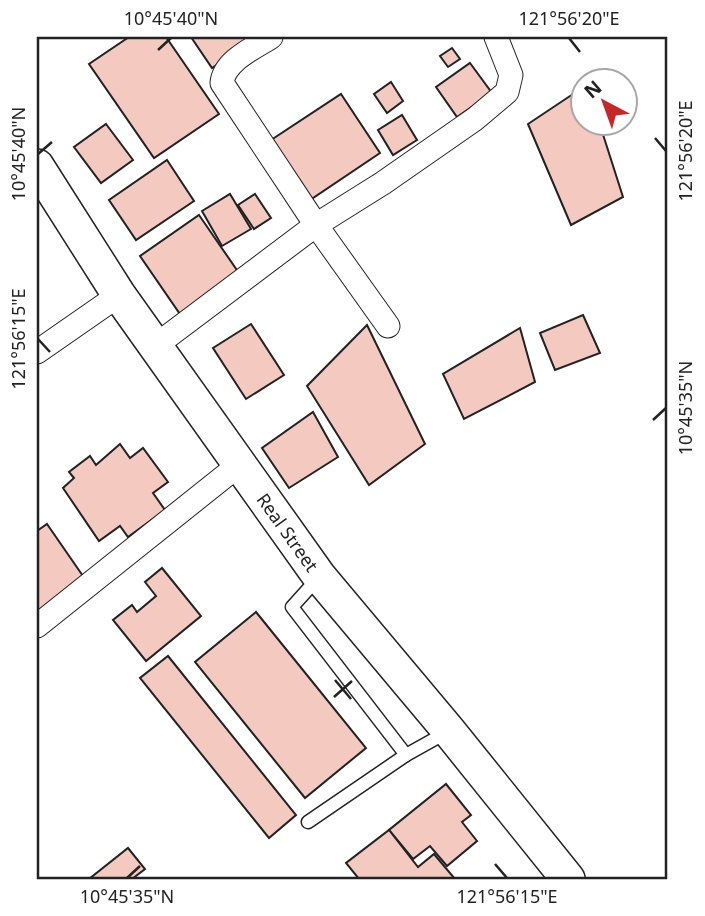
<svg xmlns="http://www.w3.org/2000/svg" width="705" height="916" viewBox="0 0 705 916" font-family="'Noto Sans',sans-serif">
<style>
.building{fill:#f3c9c0;stroke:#222;stroke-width:2}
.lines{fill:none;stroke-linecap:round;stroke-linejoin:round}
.service-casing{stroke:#222;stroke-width:15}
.minor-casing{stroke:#222;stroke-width:25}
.secondary-casing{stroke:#222;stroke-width:36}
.service{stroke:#fff;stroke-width:12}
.minor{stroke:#fff;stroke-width:23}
.secondary{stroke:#fff;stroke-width:33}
.ticks{fill:none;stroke:#222;stroke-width:2.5}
.labels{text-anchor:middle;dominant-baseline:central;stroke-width:5;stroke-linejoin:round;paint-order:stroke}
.street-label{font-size:18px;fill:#222;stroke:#fff}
.neatline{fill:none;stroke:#222;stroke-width:2.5}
.ticks-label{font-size:18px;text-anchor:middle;fill:#222}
</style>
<rect width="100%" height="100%" fill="#fff"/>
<g class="building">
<polygon points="129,37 166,37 219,114 154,158 89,64"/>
<polygon points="191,37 252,37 254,40 212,68"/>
<polygon points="452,48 460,59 448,67 440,56"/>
<polygon points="470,63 492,93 457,117 436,87"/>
<polygon points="391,82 403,101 387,113 374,94"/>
<polygon points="582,88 582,122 599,122 623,197 571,225 528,124"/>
<polygon points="341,94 380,153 307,202 268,142"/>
<polygon points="402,115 417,140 393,155 378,130"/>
<polygon points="106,124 133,160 101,183 74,147"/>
<polygon points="167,160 194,201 136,240 109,200"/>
<polygon points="230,194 251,229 222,246 202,211"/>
<polygon points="255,194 271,218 254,229 238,205"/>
<polygon points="199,215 241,276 182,317 140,256"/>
<polygon points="583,315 600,353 555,370 540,333"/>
<polygon points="251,324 284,375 246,399 213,348"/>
<polygon points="367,325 425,444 369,485 307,386"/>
<polygon points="520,328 535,382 464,419 443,374"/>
<polygon points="313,412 338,457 289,488 262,448"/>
<polygon points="120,444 130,458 143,448 168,482 153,493 165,510 128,537 120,526 99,541 63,488 74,478 69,472 90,456 96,465"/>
<polygon points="47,524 85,579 37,612 37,531"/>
<polygon points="162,568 201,616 146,661 113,620 132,605 137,612 156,596 145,582"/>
<polygon points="256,612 366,748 305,798 195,662"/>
<polygon points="168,656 296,815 269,838 140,678"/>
<polygon points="446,784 471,815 462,822 477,841 447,866 430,846 413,859 389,830"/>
<polygon points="389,830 418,867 434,854 455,879 359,879 346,863"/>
<polygon points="128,848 145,869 132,879 89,879"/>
</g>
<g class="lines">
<defs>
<g id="service">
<polyline points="319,577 292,607 406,755"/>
<polyline points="308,822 406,755 449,731"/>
</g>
<g id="minor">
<path d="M271,37C254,48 224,61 222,83L316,225L388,326"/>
<polyline points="155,346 316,225 383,183 475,119 507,92 511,75 496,37"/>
<polyline points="37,352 119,295"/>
<polyline points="37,626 240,464"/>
</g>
<g id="secondary">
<path id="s1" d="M37,166L119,295L319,576L449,731L568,879"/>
</g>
</defs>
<use href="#service" class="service-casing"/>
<use href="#minor" class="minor-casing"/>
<use href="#secondary" class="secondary-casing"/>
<use href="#service" class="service"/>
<use href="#minor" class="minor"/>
<use href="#secondary" class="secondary"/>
</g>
<path class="ticks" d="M569,38L580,52M158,50L171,38M655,138L666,151M38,154L52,142M38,339L50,352M653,420L666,408M335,680L351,699M334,697L352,681M495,864L507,878M127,878L140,866"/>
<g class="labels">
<g class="street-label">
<text stroke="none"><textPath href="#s1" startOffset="444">Real Street</textPath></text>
</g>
</g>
<rect width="705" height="916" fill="none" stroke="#ffffff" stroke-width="77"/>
<g transform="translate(604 102) rotate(319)"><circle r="33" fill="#ffffff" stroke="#a7a7a7" stroke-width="2"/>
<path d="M0-5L12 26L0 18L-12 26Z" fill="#c62828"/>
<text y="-10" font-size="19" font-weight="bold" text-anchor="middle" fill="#222222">N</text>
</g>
<rect x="38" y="38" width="628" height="840" class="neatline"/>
<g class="ticks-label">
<text x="171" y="25">10°45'40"N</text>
<text x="569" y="25">121°56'20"E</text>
<text transform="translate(686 151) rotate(-90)" y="6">121°56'20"E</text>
<text transform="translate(19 154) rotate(-90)" y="6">10°45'40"N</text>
<text transform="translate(19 339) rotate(-90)" y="6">121°56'15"E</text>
<text transform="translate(686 408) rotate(-90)" y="6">10°45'35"N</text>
<text x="127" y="903">10°45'35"N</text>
<text x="507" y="903">121°56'15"E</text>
</g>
</svg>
